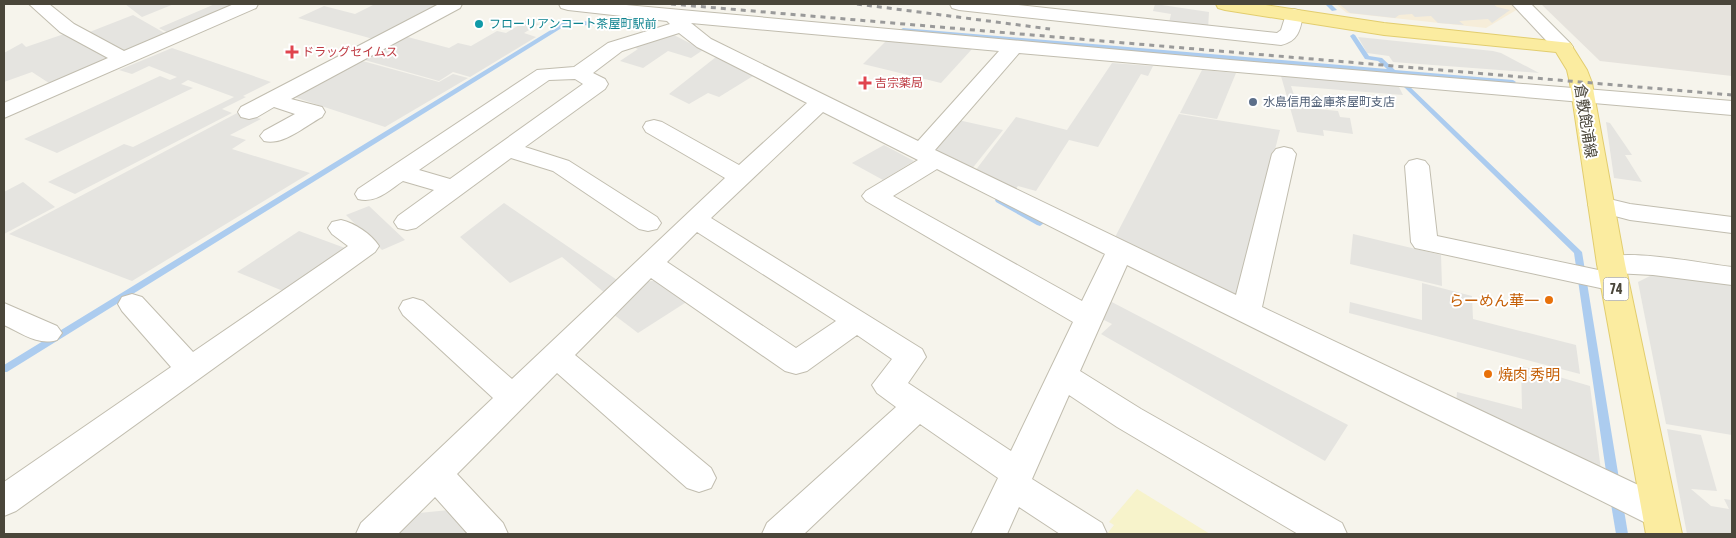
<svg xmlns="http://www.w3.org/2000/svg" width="1736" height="538" viewBox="0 0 1736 538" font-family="'Asap Condensed','Noto Sans JP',sans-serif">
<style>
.commercial{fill:#f6edd9}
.industrial{fill:#e6e3dd}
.sand{fill:#f7f3cb}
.parking{fill:#e5e4e0}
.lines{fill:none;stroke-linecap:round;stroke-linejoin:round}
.stream{fill:#acccef;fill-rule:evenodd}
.minor-casing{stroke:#c1bdaf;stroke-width:2}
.major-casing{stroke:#e2cd6e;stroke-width:2}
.minor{fill:#fff;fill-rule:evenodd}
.major{fill:#fbeca0;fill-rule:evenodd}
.rail{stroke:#9a9a9a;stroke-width:3;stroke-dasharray:5 5;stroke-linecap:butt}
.culture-dot{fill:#0f9aa8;stroke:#fff;stroke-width:2}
.health-dot{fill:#e0444e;stroke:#fff;stroke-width:2}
.service-dot{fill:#5c6f8a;stroke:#fff;stroke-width:2}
.food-dot{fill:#e8710a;stroke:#fff;stroke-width:2}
.labels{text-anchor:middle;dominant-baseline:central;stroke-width:4;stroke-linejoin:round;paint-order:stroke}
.far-culture-label{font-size:12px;fill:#0d838f;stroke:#fff;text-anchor:start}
.far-health-label{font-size:12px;fill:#be3a42;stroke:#fff;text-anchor:start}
.far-service-label{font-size:12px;fill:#4e5e75;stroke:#fff;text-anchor:start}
.shield{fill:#fff;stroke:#807e75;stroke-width:1}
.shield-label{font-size:14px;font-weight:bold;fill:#4a463a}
.street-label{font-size:15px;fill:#4a463a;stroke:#fff}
.food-label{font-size:15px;fill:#c56008;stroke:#fff;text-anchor:end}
</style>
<rect width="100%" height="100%" fill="#f6f4ec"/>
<polygon class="commercial" points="1336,4 1512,4 1518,9 1486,28 1347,13"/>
<polygon class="industrial" points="1541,4 1732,4 1732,76 1600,61"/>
<polygon class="sand" points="1137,489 1210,534 1107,534 1114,525 1109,522"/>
<g class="parking">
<polygon points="125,4 174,4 142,17"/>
<polygon points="215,4 241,4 170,34 159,28"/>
<polygon points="375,4 440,4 373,39 298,18 324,6 355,14"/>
<polygon points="1155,4 1209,12 1208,29 1169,23 1171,14 1153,11"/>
<polygon points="1339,4 1493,4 1497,7 1510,10 1492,23 1488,19 1459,21 1464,25 1438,23 1431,16 1415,17 1412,14 1399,15 1395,18 1350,13"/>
<polygon points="133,15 168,35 131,50 121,51 87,33"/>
<polygon points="526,21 539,24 524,33 536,37 470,77 453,72 439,81 361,59 404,36 449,48 458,43 471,46 497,31 506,33"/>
<polygon points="64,34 111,59 52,85 32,72 4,82 4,53 22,43 26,47"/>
<polygon points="674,35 703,50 691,58 668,51 643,68 620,61 638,49 631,46"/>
<polygon points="1358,37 1493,51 1501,53 1539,73 1393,62 1389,56 1367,53"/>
<polygon points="886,41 972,49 941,83 863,64"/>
<polygon points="172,48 271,82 243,96 246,97 222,109 232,113 75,194 48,182 124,144 133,147 234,97 188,80 181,84 193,88 57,153 24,139 160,76 170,80 177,77 149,66 132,74 119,70"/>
<polygon points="716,57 753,76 719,97 708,93 689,104 669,94"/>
<polygon points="359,60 439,82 453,74 468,78 385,127 291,96"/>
<polygon points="1112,63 1153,66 1148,76 1141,74 1098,147 1069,140 1036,191 1018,186 1014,191 975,171 1016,117 1067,130"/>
<polygon points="1202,70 1236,73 1217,119 1180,113"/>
<polygon points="1281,76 1398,85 1403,95 1291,86 1298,107 1338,111 1340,117 1350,118 1353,134 1323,130 1324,136 1297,132"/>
<polygon points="239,112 261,119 230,135 246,140 232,149 310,173 132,281 9,234"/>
<polygon points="1179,114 1280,130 1237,298 1113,241"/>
<polygon points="958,120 1003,130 971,170 936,152 936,145"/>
<polygon points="1606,122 1610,123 1632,155 1625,155 1642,182 1614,178"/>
<polygon points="884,145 914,161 883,180 852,163"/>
<polygon points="23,182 55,207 4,234 4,192"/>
<polygon points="504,203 620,282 606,294 562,257 510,283 460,237"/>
<polygon points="369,206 405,240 382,250 346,215"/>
<polygon points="299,231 345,248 283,291 237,272"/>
<polygon points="1353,234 1441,255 1442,286 1350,264"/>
<polygon points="1658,272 1732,282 1732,435 1666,424 1638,282"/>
<polygon points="658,280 688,301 638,333 613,314 645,282"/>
<polygon points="1422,283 1472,296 1473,319 1576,345 1580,374 1349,313 1350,302 1422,320"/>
<polygon points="1106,299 1348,425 1325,461 1101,334 1112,324 1098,317"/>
<polygon points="1521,366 1590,386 1601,470 1456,404 1457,392 1522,409"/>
<polygon points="1667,429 1701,435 1717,491 1691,489 1711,506 1729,509 1724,499 1732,500 1732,534 1687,534"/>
<polygon points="449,510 471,534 397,534 419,513"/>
</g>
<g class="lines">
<g class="stream">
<polygon points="1325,4 1331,4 1337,10 1332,11"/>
<polygon points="567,20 653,26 656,28 653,30 568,24 7,372 4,372 4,365"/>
<polygon points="903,28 1387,69 1378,61 1365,59 1350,36 1353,34 1355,35 1369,56 1382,58 1395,70 1513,80 1516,82 1513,84 1398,74 1395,76 1391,74 901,31 900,30"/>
<polygon points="1406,84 1408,85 1582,252 1620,485 1618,488 1614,490 1610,488 1608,485 1574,253 1404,87 1404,85"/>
<polygon points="996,198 1002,198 1044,223 1040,226 1037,225 996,202 995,200"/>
<polygon points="1616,493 1620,495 1622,498 1628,534 1616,534 1610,498 1612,495"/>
</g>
<defs>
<g id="minor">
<polygon points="29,4 49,4 74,24 124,51 234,4 258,4 256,8 4,118 4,103 108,58 60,32"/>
<path d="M439,4H462L460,8L291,99L322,107L325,112L322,117C305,126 283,146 264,141L260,136L264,131L295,114L274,107L257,117L249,119L241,117L238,112L241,107Z"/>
<path d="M559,4H615L1230,60L1732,101V115L1019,53L935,150L1236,295L1272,154L1276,149L1284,147L1292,149L1296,154L1262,307L1672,501L1677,512L1672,523L1659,527L1646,523L1127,265L1080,371L1141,409L1342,523L1347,534H1298L1117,427L1069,395L1032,479L1102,523L1107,534H1060L1019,507L1007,534H971L998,478L920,424L804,534H762L767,523L896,407L877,393L872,385L892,359L857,335L807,371L796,374L785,371L651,278L575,355L711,468L716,478L711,488L699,492L687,488L557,373L457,474L503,523L508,534H468L435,497L398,534H356L361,523L493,398L403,315L399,308L403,301L413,298L423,301L512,379L725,178L646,132L643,127L646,122L654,120L662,122L739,165L807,103L697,47L679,33L622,51L593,73L605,79L608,84L605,89L525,147L569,161L657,217L661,223L657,229L648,231L639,229L553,171L511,158L416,228L407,230L398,228L394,222L398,216L434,190L403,181C389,190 376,204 358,199L355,194L358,189L537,70L574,67L608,43L670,24L667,21L568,10L561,8ZM691,23L999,51L918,141L711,39ZM575,79L583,84L450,179L419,170L549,80ZM823,112L918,160L866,191L862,196L866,201L1073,322L1011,451L908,383L926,357L922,349L711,218ZM937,169L1105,254L1082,301L893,196ZM697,232L836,321L796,348L667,262Z"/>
<path d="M950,4H1008L1277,33L1281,30L1287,11L1294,9L1301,11L1303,15C1300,31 1298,41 1281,45L959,10L952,8Z"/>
<polygon points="1512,4 1531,4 1570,43 1573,47 1570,51 1563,53 1556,51"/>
<path d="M1417,159L1425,161L1429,166L1437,236L1603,271L1597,264L1601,258C1633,249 1698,263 1732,267V285L1653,275L1614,273L1624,276L1628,282L1624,288L1614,291L1415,248L1411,242L1405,166L1409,161Z"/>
<polygon points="1601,197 1630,204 1732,217 1732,233 1630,220 1592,210 1588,205 1592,200"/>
<path d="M341,220C355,223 371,234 379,246L375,252L16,511L4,516V482L171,367L122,311L118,304L122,297L132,294L142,297L193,352L348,246L332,234L328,228L332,222Z"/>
<path d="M4,303L57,326L62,333L57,340C38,346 21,333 4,325Z"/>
</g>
<polygon id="major" points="1216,4 1259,4 1384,23 1570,43 1587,70 1592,83 1625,264 1682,534 1646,534 1597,264 1570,83 1567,70 1556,52 1384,35 1225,10 1218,8"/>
</defs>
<use href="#minor" class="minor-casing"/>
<use href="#major" class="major-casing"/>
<use href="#minor" class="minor"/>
<use href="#major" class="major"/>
<g class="rail">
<polyline points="671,4 1732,95"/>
<polyline points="857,4 1050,29"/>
</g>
</g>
<circle class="culture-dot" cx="479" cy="24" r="5"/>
<g class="health-dot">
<path d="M289.5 44.5h5v5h5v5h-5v5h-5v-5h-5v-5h5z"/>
<path d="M862.5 75.5h5v5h5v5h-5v5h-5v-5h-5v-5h5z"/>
</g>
<circle class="service-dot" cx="1253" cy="102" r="5"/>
<g class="food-dot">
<circle cx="1549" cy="300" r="5"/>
<circle cx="1488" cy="374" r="5"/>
</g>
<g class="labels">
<g class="far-culture-label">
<text x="489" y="24">フローリアンコート茶屋町駅前</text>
</g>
<g class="far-health-label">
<text x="302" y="52">ドラッグセイムス</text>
<text x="875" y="83">吉宗薬局</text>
</g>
<g class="far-service-label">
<text x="1263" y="102">水島信用金庫茶屋町支店</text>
</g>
<rect class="shield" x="1603.5" y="277.5" width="25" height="23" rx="4"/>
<g class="shield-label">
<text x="1616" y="289">74</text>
</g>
<g class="street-label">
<text transform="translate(1586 121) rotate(81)">倉敷飽浦線</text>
</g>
<g class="food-label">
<text x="1539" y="300">らーめん華一</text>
<text x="1498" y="374" text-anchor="start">焼肉 秀明</text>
</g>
</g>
<rect width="1736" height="538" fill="none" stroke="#4a463a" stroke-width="10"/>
</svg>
